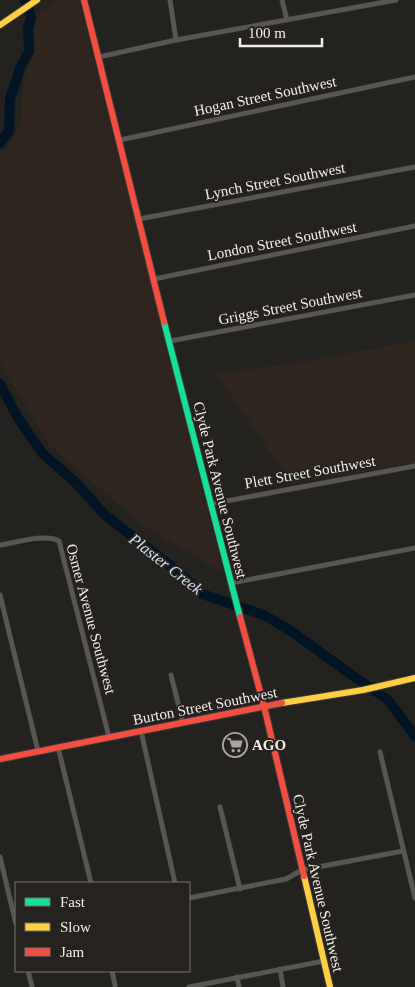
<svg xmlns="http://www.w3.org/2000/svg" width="415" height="987" viewBox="0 0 415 987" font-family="'Times New Roman',serif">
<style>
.built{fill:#2e261e}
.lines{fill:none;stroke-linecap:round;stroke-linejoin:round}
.river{stroke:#031525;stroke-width:10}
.street-casing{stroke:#3e3c3a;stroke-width:5.5}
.fast-casing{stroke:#3e3c3a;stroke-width:8}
.slow-casing{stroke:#3e3c3a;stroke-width:8}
.jam-casing{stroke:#3e3c3a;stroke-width:8}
.street{stroke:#585755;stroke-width:4.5}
.fast{stroke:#16e098;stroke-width:6}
.slow{stroke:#ffcf43;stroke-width:6}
.jam{stroke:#f24e42;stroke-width:6}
.labels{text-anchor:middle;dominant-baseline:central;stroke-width:4;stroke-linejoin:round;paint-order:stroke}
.street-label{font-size:15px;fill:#f0edea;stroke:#26221d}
.poi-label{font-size:15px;font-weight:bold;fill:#f0edea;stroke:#26221d;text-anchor:start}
.water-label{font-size:16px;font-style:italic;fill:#d0e4f4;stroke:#26221d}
</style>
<rect width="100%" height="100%" fill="#24221f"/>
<g class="built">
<polygon points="58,0 79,0 221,565 219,570 144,526 49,445 0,363 0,151 12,143 22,117 23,79 35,53 36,14"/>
<polygon points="415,341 415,463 292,484 217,374 309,361"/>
</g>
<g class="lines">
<g class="river">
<polyline points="0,143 9,131 10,99 21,66 29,51 28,28 31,18 25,0"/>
<polyline points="0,384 18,418 42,453 75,482 105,515 176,570 202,594 264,615 291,631 353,676 388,700 415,736"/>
</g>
<defs>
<g id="street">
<polyline points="170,0 176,40"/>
<polyline points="282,0 287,20"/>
<polyline points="99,57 176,40 396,0"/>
<polyline points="120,140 415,77"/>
<polyline points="139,219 415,167"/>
<polyline points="154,279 415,226"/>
<polyline points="170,341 415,295"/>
<polyline points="210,504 415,466"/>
<path d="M0,545C14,543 47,533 59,541L109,737"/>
<polyline points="231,583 415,548"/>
<polyline points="0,595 38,751"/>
<polyline points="171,675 183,723"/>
<polyline points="141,731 175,883"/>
<polyline points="58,747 91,883"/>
<polyline points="380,752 415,898"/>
<polyline points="220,807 240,889"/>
<polyline points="0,857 16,924"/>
<polyline points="189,898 286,879 302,870 403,851"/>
<polyline points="280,969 283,987"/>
<polyline points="28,971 32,987"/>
<polyline points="112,971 115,985"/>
<polyline points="237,977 239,987"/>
<polyline points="189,987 324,961"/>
</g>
<polyline id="fast" points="164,322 240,617"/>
<g id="slow">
<polyline points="0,25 37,0"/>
<polyline points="282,703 363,690 415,678"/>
<polyline points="304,876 330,987"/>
</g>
<g id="jam">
<polyline points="84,0 164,322"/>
<polyline points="240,617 264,706 304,876"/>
<polyline points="0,759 282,703"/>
</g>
</defs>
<use href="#street" class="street-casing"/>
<use href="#fast" class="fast-casing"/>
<use href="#slow" class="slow-casing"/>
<use href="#jam" class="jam-casing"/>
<use href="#street" class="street"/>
<use href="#fast" class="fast"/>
<use href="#slow" class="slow"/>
<use href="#jam" class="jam"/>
</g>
<defs>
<symbol id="supermarket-ring" viewBox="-11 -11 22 22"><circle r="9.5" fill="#26221d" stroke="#a9a6a3" stroke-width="1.5"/><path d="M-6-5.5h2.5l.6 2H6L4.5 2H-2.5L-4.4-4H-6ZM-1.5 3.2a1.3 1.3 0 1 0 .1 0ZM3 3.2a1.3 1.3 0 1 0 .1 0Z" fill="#a9a6a3"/></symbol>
</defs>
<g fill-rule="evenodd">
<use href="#supermarket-ring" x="221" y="731" width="28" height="28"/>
</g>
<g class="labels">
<g class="street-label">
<text transform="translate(265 96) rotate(-12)">Hogan Street Southwest</text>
<text transform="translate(275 181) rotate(-11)">Lynch Street Southwest</text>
<text transform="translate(282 241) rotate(-11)">London Street Southwest</text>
<text transform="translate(290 306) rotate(-11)">Griggs Street Southwest</text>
<text transform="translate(310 472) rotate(-10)">Plett Street Southwest</text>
<text transform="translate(220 490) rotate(76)">Clyde Park Avenue Southwest</text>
<text transform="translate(91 619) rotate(75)">Osmer Avenue Southwest</text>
<text transform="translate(205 706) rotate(-11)">Burton Street Southwest</text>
<text transform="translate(318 883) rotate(77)">Clyde Park Avenue Southwest</text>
</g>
<g class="poi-label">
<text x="252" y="745">AGO</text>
</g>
<g class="water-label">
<text transform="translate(166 564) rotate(38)">Plaster Creek</text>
</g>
</g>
<rect x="15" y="882" width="175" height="90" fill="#26221d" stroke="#77736f"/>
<rect x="25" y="898" width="25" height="8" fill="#16e098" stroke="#77736f"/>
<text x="60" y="907" font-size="15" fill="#f0edea">Fast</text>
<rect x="25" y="923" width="25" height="8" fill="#ffcf43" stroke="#77736f"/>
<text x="60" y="932" font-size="15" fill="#f0edea">Slow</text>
<rect x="25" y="948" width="25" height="8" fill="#f24e42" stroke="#77736f"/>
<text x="60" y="957" font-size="15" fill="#f0edea">Jam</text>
<path d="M240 38v8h82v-8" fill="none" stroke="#f0edea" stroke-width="2.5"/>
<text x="248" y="38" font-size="15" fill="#f0edea" stroke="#26221d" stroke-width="4" paint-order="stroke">100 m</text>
</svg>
